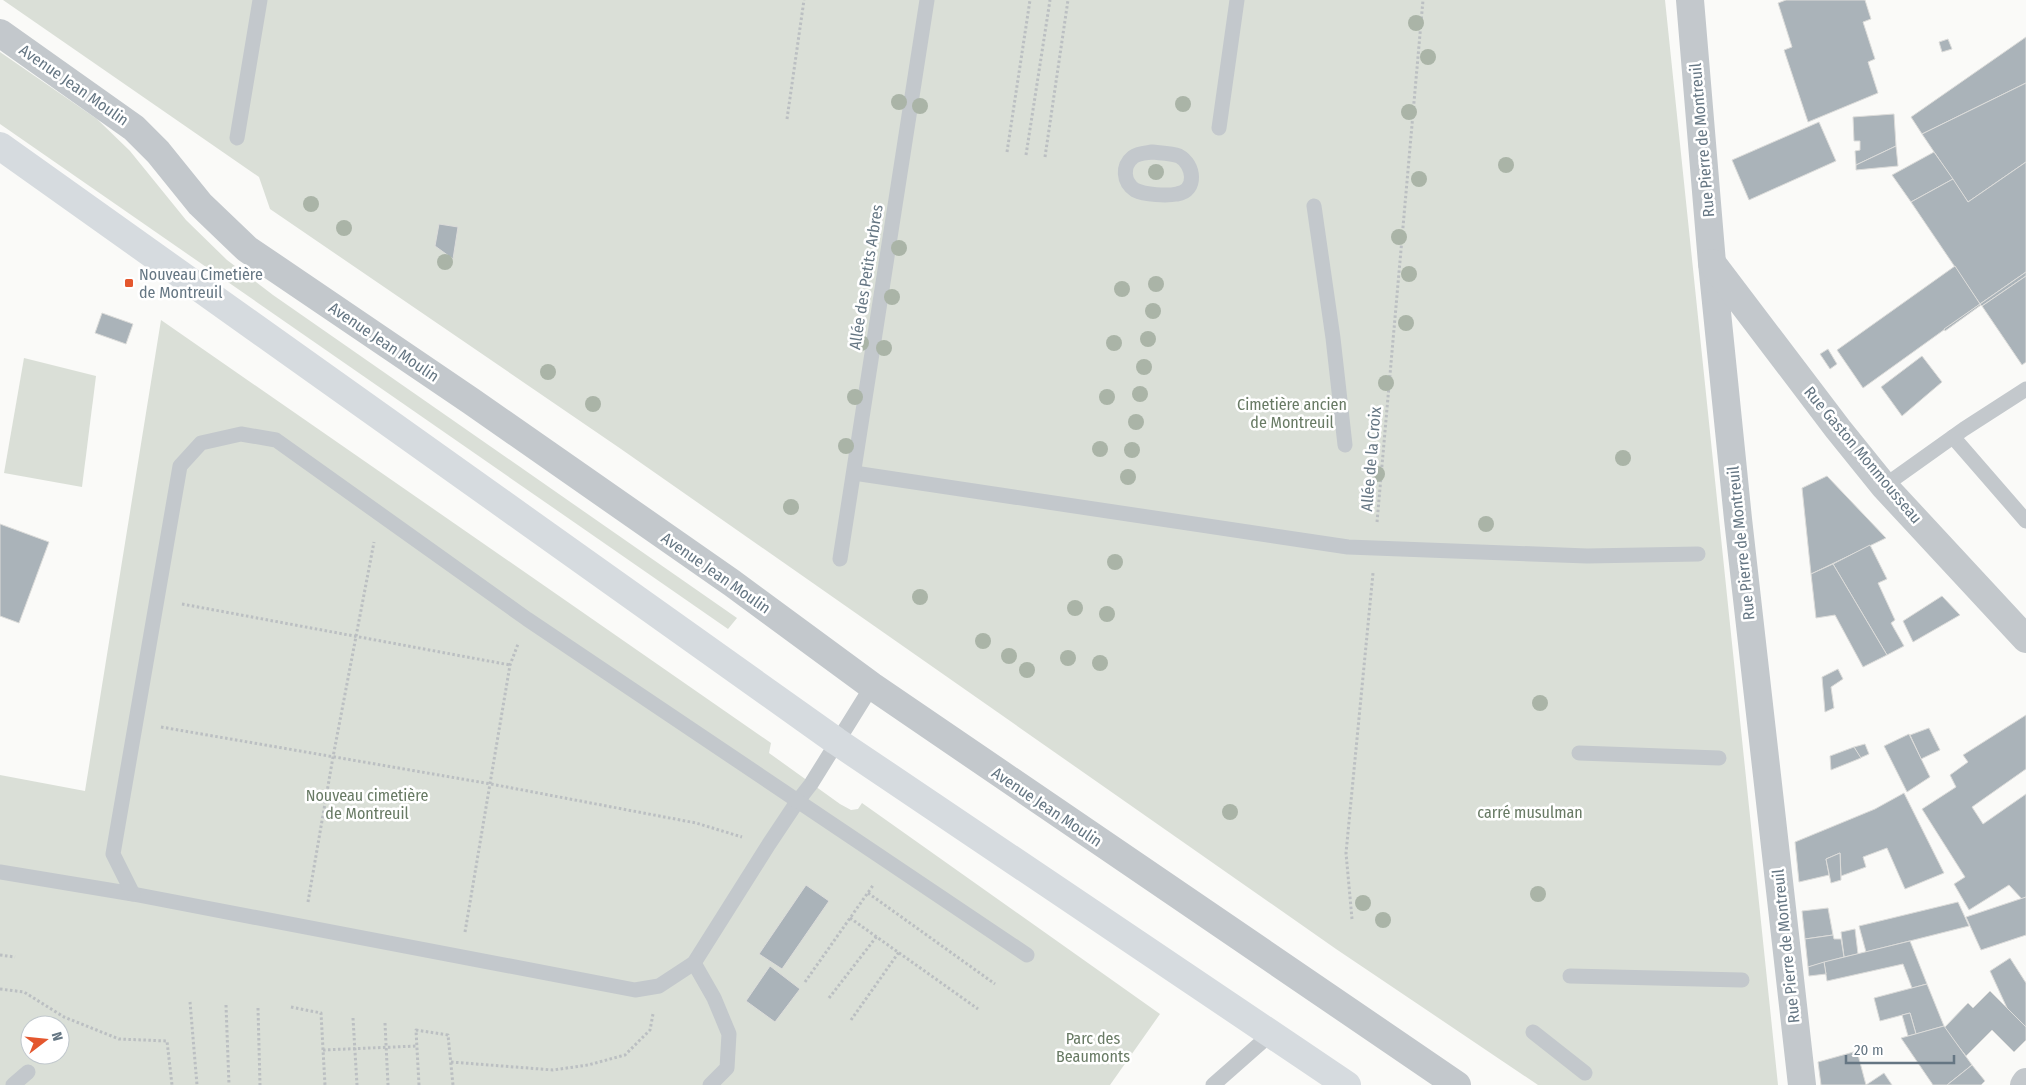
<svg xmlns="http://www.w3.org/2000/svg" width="2026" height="1085" viewBox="0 0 2026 1085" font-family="'Fira Sans Condensed',sans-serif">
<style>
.green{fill:#dadfd7;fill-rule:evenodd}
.building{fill:#aab3b9;stroke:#dcdcda}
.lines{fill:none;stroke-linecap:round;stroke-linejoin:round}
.path{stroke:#bbbfc2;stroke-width:3;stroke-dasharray:2.5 2.5;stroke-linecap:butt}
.lane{stroke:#c3c8cc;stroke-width:15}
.street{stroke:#c3c8cc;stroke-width:28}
.secondary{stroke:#d6dbdf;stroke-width:28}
.tree{fill:#aab4a7}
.poi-dot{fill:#e4572e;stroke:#fff;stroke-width:2}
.labels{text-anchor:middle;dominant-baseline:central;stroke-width:5;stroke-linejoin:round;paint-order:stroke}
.street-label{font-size:16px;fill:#657683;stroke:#fff}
.poi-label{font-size:16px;fill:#657683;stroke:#fff;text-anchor:start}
.park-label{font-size:16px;fill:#687a64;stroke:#fff}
</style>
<rect width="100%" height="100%" fill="#fafaf8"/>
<g class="green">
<polygon points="3,0 1665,0 1778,1085 1538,1085 1336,949 621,449 270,209 259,177"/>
<polygon points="0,52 97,119 130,151 186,220 227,260 273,295 737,618 728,629 0,124"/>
<path d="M161,320L771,743L769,753L840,804L851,810L858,809L862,803L1160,1014L1110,1085H0V775L85,791ZM30,1025H60V1055H30Z"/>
<polygon points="24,358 96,376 82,487 4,473"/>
</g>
<g class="building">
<polygon points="1786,0 1865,0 1871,19 1863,22 1875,59 1868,62 1878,93 1808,122 1784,50 1792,47 1778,3"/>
<polygon points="2026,37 2026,83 1922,134 1911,117"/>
<polygon points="1948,39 1952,49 1942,52 1939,42"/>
<polygon points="2026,83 2026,162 1968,202 1922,134"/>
<polygon points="1894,114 1896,146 1856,165 1855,151 1860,150 1860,141 1854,141 1853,117"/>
<polygon points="1819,122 1836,161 1749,200 1732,160"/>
<polygon points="1896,146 1898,166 1856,170 1856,165"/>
<polygon points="1934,152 1953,179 1911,202 1892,175"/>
<polygon points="2026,162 2026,272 1980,304 1911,202 1953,179 1968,202"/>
<polygon points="439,224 458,227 453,259 435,246"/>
<polygon points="1955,266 1980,304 1863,388 1837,350"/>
<polygon points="2026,272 2026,276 1982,306 1980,304"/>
<polygon points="2026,276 2026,362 2022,365 1982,306"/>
<polygon points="1980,304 1981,305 1945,331 1944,329"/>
<polygon points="102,313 133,324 126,344 95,333"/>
<polygon points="1828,349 1837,364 1830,369 1820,354"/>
<polygon points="1922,356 1942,382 1902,416 1881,387"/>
<polygon points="1827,476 1886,538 1811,574 1802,488"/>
<polygon points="0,524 49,542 19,623 0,616"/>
<polygon points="1870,545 1887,579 1878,583 1895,620 1891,623 1904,646 1887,655 1833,564"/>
<polygon points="1833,564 1887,655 1863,667 1835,615 1816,618 1811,574"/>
<polygon points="1942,596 1960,615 1913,642 1903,621"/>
<polygon points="1838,669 1843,679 1831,687 1834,708 1825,712 1822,677"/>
<polygon points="2026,715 2026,769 1972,807 1983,824 2026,794 2026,897 2022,899 2009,885 1969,910 1954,884 1965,877 1922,809 1956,787 1950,775 1968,762 1963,755"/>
<polygon points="1929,728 1940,750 1921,759 1910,735"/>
<polygon points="1909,734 1930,777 1907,792 1884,746"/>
<polygon points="1865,744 1869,754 1860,758 1854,747"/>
<polygon points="1854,747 1861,758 1831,770 1830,756"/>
<polygon points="1904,793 1944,873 1905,889 1887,848 1863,857 1866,867 1841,876 1840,853 1826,859 1829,875 1799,882 1795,842 1875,809"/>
<polygon points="1840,853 1841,880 1831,883 1826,859"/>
<polygon points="806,885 829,901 782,969 759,954"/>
<polygon points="2026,897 2026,935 1981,950 1966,917"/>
<polygon points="1958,902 1969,926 1866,952 1859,926"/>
<polygon points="1828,908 1833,935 1805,939 1802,911"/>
<polygon points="1855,929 1858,954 1844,957 1841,932"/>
<polygon points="1833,935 1834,939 1841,939 1844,957 1808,967 1805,939"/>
<polygon points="1910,941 1927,984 1912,988 1903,964 1827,981 1824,962"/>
<polygon points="2010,958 2026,983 2026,1027 2007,1008 1990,971"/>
<polygon points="1824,962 1826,974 1809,976 1808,967"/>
<polygon points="770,966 800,989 775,1022 746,1001"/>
<polygon points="1927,984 1944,1026 1916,1034 1910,1013 1880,1021 1874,998"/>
<polygon points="1990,991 2026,1027 2026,1040 2014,1052 1992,1030 1966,1056 1944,1028 1968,1003 1973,1008"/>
<polygon points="1910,1013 1916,1034 1908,1036 1902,1015"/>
<polygon points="1944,1026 1972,1065 1947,1085 1933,1085 1901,1038"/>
<polygon points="1857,1051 1866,1085 1884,1073 1892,1085 1821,1085 1818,1062"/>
<polygon points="1972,1065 1985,1081 1981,1085 1947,1085"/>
</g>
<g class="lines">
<g class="path">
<polyline points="787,119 804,0"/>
<polyline points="1007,152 1030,0"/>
<polyline points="1026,155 1050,0"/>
<polyline points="1045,157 1068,0"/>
<polyline points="1377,522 1423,0"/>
<polyline points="182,604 510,665"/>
<polyline points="161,727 491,784 696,823 742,837"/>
<polyline points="868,893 995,984"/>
<polyline points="308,902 333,757 374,542"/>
<polyline points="850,918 978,1009"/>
<polyline points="1352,919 1346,853 1373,573"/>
<polyline points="465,932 510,665 518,644"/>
<polyline points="0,955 15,957"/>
<polyline points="805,982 874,884"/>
<polyline points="0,989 24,992 64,1017 119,1039 167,1041 172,1085"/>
<polyline points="829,998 877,936"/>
<polyline points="190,1002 197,1085"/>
<polyline points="226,1005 229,1085"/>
<polyline points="291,1007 321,1013 325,1085"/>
<polyline points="258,1008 260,1085"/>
<polyline points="353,1018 357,1085"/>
<polyline points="851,1020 899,952"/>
<polyline points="385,1023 388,1085"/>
<polyline points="323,1050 417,1046"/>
<polyline points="451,1062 553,1070 588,1065 625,1055 650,1030 653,1014"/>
<polyline points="419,1085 416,1030 448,1035 453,1085"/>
</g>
<g class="lane">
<polyline points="1219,128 1237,0"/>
<polyline points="237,138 260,0"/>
<path d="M1152,152C1160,153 1171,153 1179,156C1194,164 1198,191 1177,194C1167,196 1145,195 1135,190C1123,182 1122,166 1133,157C1138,153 1146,153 1152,152Z"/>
<polyline points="1314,206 1333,338 1345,445"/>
<polyline points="1953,437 2026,521"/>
<polyline points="854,473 1348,547 1587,556 1698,554"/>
<polyline points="1884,486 1964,429 2026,389"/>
<polyline points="840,559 927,0"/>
<polyline points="1579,753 1719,758"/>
<polyline points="0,872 133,894 635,990 659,986 694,963 769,844 797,802 811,784 872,686"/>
<polyline points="133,894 113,854 180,466 201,443 241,434 276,440 527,619 1027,955"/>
<polyline points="694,963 714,998 729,1034 727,1068 710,1085"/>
<polyline points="1570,976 1742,980"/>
<polyline points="1533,1032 1585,1073"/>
<polyline points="13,1085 28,1072"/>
<polyline points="1213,1085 1271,1034"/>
</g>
<g class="street">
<polyline points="1690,0 1712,263 1738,519 1802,1085"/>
<polyline points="0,33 134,128 158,152 200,204 247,249 471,401 732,583 872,686 1457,1085"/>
<polyline points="1712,263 1838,429 1884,486 2026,639"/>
<polyline points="2024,1085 2026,1082"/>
</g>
<polyline class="secondary" points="0,146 836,741 1347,1085"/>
</g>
<g class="tree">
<circle cx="1416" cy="23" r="8"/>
<circle cx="1428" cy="57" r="8"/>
<circle cx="899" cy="102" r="8"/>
<circle cx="1183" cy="104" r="8"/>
<circle cx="920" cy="106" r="8"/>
<circle cx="1409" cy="112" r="8"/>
<circle cx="1506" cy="165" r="8"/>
<circle cx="1156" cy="172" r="8"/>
<circle cx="1419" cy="179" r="8"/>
<circle cx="311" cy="204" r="8"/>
<circle cx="344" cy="228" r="8"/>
<circle cx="1399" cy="237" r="8"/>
<circle cx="899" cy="248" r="8"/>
<circle cx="445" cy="262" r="8"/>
<circle cx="1409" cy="274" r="8"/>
<circle cx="1156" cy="284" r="8"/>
<circle cx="1122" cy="289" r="8"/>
<circle cx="892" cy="297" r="8"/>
<circle cx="1153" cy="311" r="8"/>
<circle cx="1406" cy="323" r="8"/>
<circle cx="1148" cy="339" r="8"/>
<circle cx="861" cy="343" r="8"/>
<circle cx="1114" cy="343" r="8"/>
<circle cx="884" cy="348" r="8"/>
<circle cx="1144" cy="367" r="8"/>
<circle cx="548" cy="372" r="8"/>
<circle cx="1386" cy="383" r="8"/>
<circle cx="1140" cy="394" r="8"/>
<circle cx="855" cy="397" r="8"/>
<circle cx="1107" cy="397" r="8"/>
<circle cx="593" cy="404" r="8"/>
<circle cx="1136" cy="422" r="8"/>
<circle cx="846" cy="446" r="8"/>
<circle cx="1100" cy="449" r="8"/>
<circle cx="1132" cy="450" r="8"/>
<circle cx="1623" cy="458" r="8"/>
<circle cx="1377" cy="474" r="8"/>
<circle cx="1128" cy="477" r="8"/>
<circle cx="791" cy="507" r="8"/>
<circle cx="1486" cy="524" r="8"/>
<circle cx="1115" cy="562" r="8"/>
<circle cx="920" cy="597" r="8"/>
<circle cx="1075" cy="608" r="8"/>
<circle cx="1107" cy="614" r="8"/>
<circle cx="983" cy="641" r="8"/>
<circle cx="1009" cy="656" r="8"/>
<circle cx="1068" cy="658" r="8"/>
<circle cx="1100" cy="663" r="8"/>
<circle cx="1027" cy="670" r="8"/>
<circle cx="1540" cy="703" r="8"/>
<circle cx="1230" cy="812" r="8"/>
<circle cx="1538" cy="894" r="8"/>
<circle cx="1363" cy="903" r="8"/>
<circle cx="1383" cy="920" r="8"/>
</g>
<rect class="poi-dot" x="124" y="278" width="10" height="10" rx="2.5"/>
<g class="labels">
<g class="street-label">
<text transform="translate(74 85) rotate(35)">Avenue Jean Moulin</text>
<text transform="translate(1702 140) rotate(-95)">Rue Pierre de Montreuil</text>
<text transform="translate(866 277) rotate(-81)">Allée des Petits Arbres</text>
<text transform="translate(384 342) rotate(34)">Avenue Jean Moulin</text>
<text transform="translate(1863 455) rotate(50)">Rue Gaston Monmousseau</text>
<text transform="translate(1371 459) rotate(-85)">Allée de la Croix</text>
<text transform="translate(1741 543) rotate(-96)">Rue Pierre de Montreuil</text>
<text transform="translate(716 573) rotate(35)">Avenue Jean Moulin</text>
<text transform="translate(1047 807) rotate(34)">Avenue Jean Moulin</text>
<text transform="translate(1786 946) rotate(-96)">Rue Pierre de Montreuil</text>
</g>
<g class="poi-label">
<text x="139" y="274">Nouveau Cimetière<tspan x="139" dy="18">de Montreuil</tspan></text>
</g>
<g class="park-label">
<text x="1292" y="404">Cimetière ancien<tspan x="1292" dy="18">de Montreuil</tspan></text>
<text x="367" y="795">Nouveau cimetière<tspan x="367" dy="18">de Montreuil</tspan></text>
<text x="1530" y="812">carré musulman</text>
<text x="1093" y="1038">Parc des<tspan x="1093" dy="18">Beaumonts</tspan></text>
</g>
</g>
<g transform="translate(45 1040) rotate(74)"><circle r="24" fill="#ffffff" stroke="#c1c8cd"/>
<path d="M0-4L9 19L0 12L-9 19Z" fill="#e4572e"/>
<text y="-8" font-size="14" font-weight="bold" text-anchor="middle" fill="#657683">N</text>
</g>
<path d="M1846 1055v8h108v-8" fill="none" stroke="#657683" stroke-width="2.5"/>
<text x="1854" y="1055" font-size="15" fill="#657683" stroke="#ffffff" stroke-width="4" paint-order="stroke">20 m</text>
</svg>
